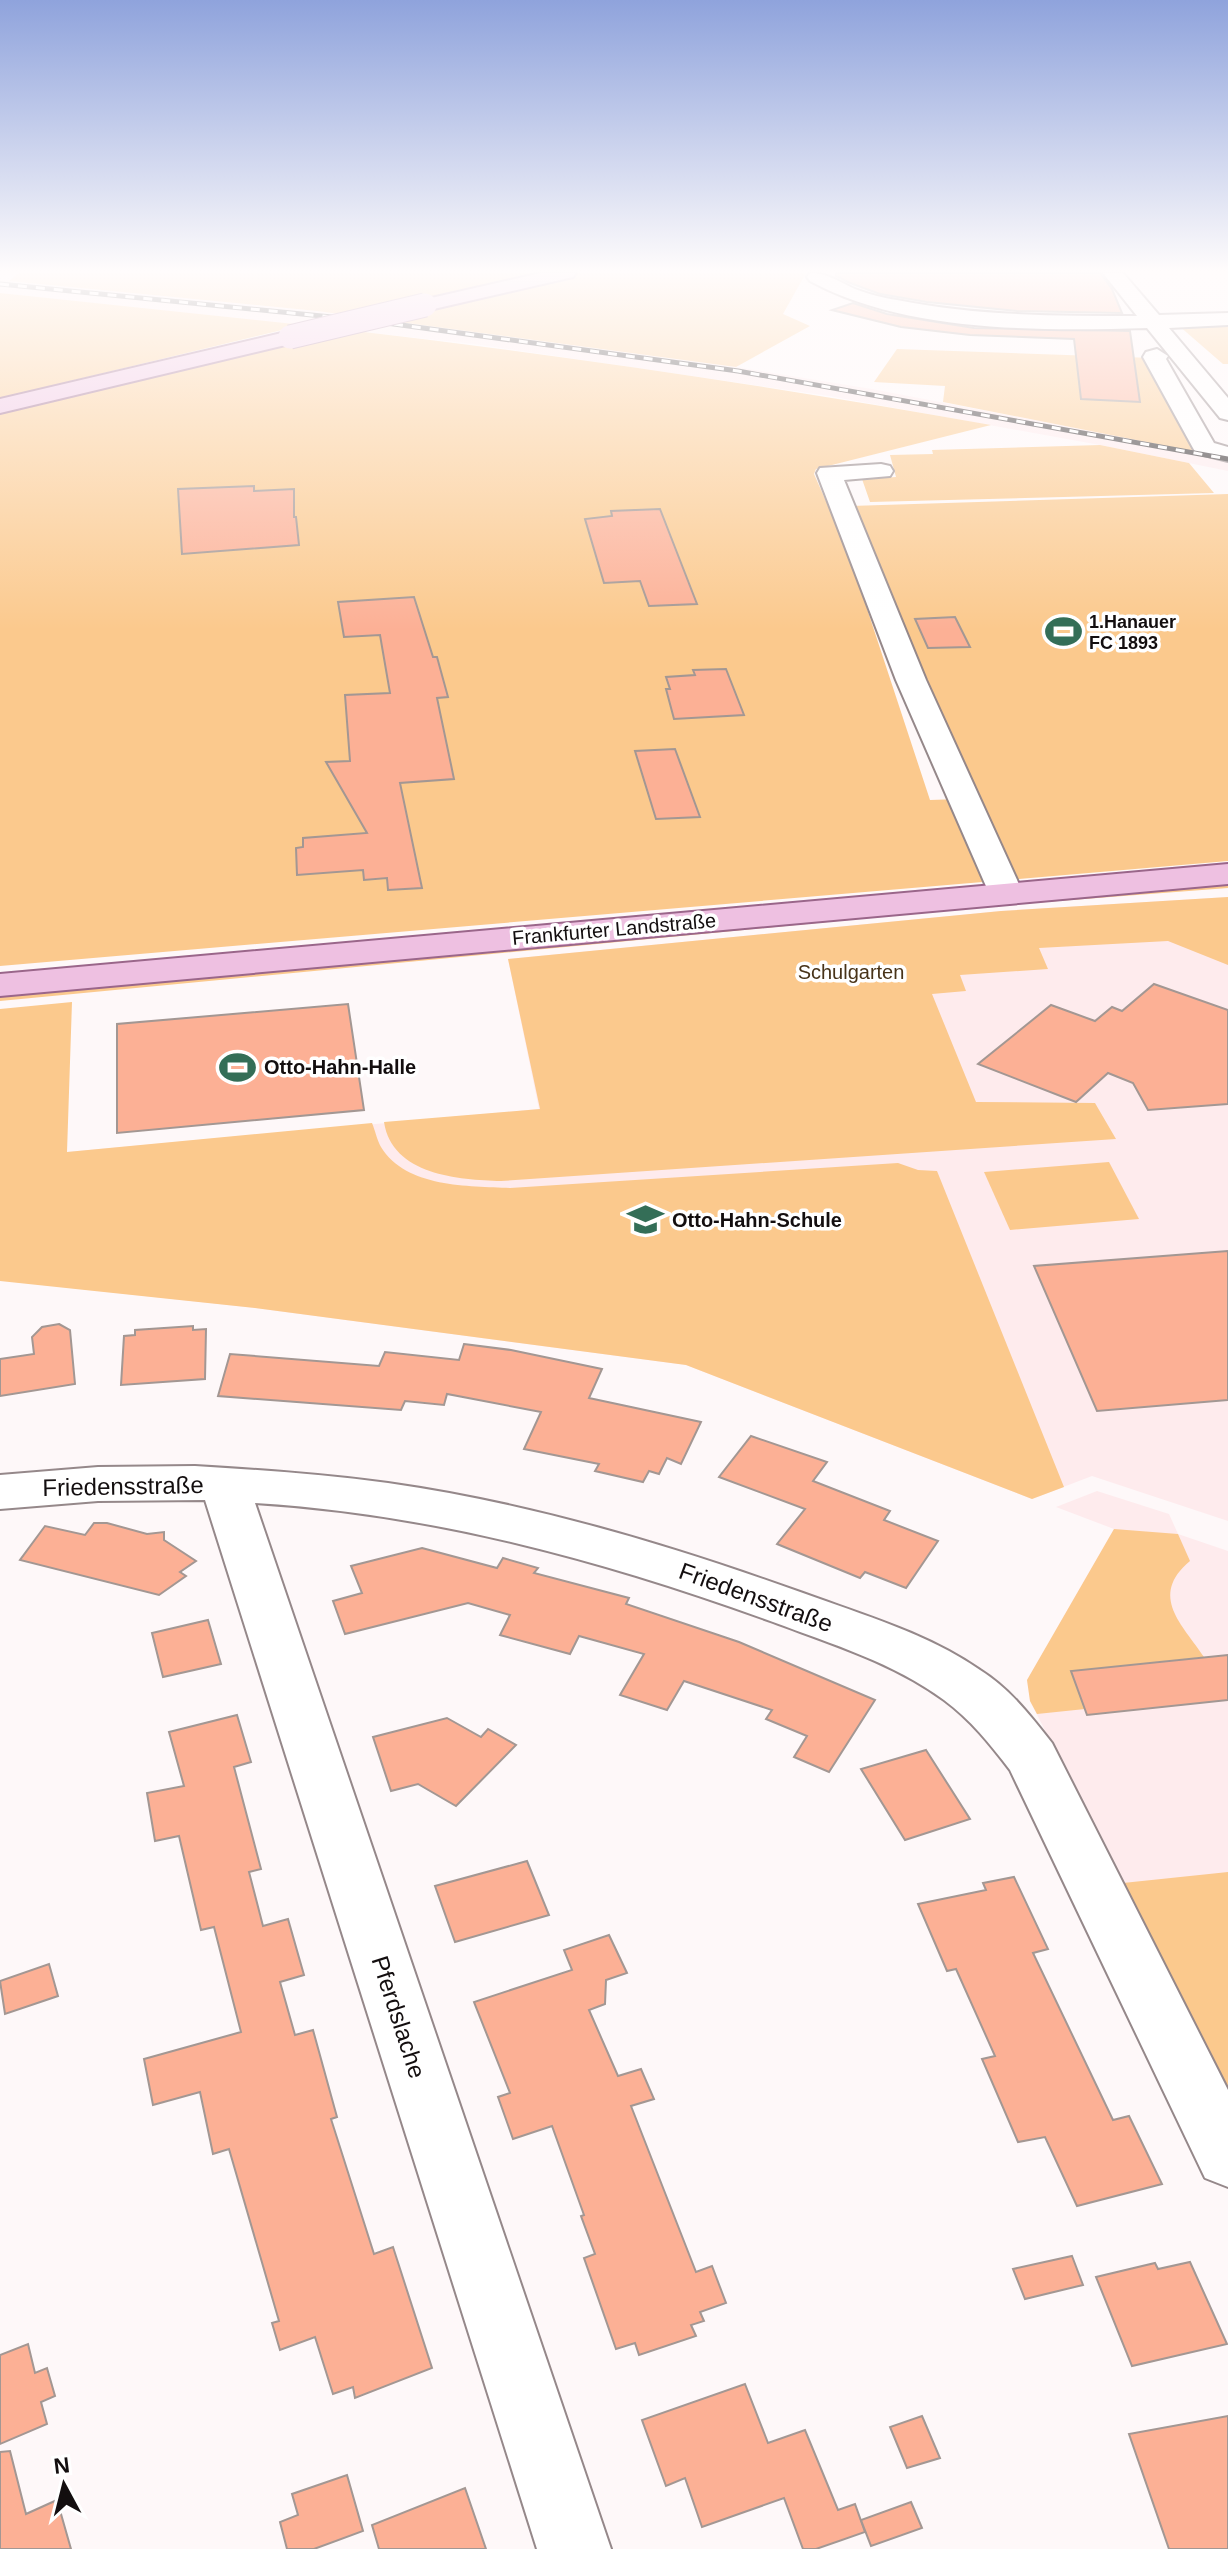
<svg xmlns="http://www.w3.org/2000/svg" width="1228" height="2549" viewBox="0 0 1228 2549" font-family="Helvetica,sans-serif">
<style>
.built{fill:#feebed}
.green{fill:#fbc98d}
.building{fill:#fcb095;stroke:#a39793;stroke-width:2}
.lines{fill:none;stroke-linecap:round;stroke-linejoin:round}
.minor-casing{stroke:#95888a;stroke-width:4}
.major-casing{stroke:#9a668a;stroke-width:4}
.minor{fill:#fff;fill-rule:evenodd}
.major{fill:#eec0e1;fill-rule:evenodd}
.rail-casing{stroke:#332e2f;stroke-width:5}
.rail{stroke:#fff;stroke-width:3;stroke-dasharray:9;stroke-linecap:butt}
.major-bridge-casing{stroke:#9a668a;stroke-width:25;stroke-linecap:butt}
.major-bridge{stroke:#eec0e1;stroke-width:23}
.labels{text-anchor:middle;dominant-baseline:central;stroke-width:7;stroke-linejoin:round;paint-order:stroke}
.far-poi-label{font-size:18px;font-weight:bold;fill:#130e0f;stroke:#fff;text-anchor:start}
.street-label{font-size:20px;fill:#130e0f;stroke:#fff}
.park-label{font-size:20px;fill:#483318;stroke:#fff}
.poi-label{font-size:20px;font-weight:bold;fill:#130e0f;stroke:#fff;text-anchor:start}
.near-street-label{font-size:24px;fill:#130e0f;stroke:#fff}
</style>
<rect width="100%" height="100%" fill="#fef8f9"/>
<g class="built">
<polygon points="0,280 317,311 736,367 872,389 1228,457 1228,471 1100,445 829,396 474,344 0,293"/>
<polygon points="1228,897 1228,1521 1092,1476 1032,1499 686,1365 255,1308 62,1287 67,1152 539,1109 508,959 1001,911"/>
<polygon points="1097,1491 1169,1514 1178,1534 1228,1551 1228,2089 1030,1701 1027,1680 1114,1529 1056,1507"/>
</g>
<g class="green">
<polygon points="19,273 806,273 783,314 810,326 736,367 317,311 9,281"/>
<polygon points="0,293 303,325 0,398"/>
<polygon points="1228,322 1228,364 1223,364 1178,325"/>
<path d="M347,330C562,355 777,387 991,425L816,469L814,474L848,551L930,800L960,799L850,506L1228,494V861L0,966V413Z"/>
<polygon points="897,349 1153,358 1202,453 943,402 945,386 874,382"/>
<polygon points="1100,445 1189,463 1214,493 870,502 862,479 896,477 890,455 933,454 932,450"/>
<polygon points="1228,883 1228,888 1006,905 0,1001 0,994"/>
<path d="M1228,897V965L1168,941L1039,948L1048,969L960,975L966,991L932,994L976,1102L1095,1103L1116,1139L501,1181C459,1180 392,1175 384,1122L540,1109L508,959L1001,911Z"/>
<path d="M72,1002L67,1152L372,1123C375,1130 377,1140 381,1147C406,1188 469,1186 510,1188L898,1163L918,1170L937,1171L1064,1487L1032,1499L686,1365L255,1308L0,1281V1009Z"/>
<polygon points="1109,1162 1139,1219 1010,1230 984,1172"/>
<path d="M1114,1529L1178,1534L1190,1561C1148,1596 1183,1625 1204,1657L1071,1671L1085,1709L1037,1714L1030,1701L1027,1680Z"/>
<polygon points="1228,1872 1228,2089 1123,1883"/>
</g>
<g class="building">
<polygon points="836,273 1100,273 1112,289 1122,313 1017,311 927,302 880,294 850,283 836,276"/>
<polygon points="853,303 887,314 974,328 1130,331 1140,402 1081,399 1074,339 970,335 901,327 832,310"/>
<polygon points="254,486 254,491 294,489 294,517 296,517 299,545 182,554 178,489"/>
<polygon points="660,509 697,604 649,606 640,581 604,583 585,519 612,516 611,511"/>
<polygon points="414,597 433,657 437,657 448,697 437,698 454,779 400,783 422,888 388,890 387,878 364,880 363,870 297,875 296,848 303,847 303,838 367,833 326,762 350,761 345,695 390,693 380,635 344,637 338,602"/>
<polygon points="955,617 970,647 928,648 915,619"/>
<polygon points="726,669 744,715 674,719 666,689 670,689 666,677 695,675 693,670"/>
<polygon points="675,749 700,817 656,819 635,751"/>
<polygon points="1154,984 1228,1010 1228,1104 1148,1110 1133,1083 1108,1073 1076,1102 978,1064 1051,1005 1095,1021 1112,1007 1122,1011"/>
<polygon points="348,1004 364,1110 117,1133 117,1024"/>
<polygon points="1228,1251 1228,1400 1097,1411 1034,1266"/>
<polygon points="59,1324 70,1330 75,1384 0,1396 0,1359 34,1354 32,1337 42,1327"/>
<polygon points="193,1326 193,1330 206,1329 205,1379 121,1385 124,1336 135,1335 135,1330"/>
<polygon points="464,1344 511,1350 602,1369 589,1398 701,1422 681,1464 667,1458 659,1474 649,1471 643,1482 595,1471 599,1464 524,1449 541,1412 447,1394 444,1405 405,1401 401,1410 218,1396 230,1354 379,1366 385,1352 459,1360"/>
<polygon points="751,1436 827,1462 813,1481 890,1511 884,1520 938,1541 906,1588 865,1572 860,1578 777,1544 805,1509 719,1477"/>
<polygon points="94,1523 107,1523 147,1534 164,1532 164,1540 196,1561 180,1572 186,1576 159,1595 20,1560 45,1526 85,1535"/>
<polygon points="422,1548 497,1568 503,1558 538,1568 534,1573 629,1598 626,1604 739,1642 875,1700 829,1772 794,1757 807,1736 766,1719 772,1710 684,1681 667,1710 620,1695 644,1654 579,1636 570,1654 500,1635 510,1615 468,1603 345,1634 333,1601 362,1593 351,1566"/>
<polygon points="208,1620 221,1664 163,1677 152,1633"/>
<polygon points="1228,1655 1228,1700 1087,1715 1071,1671"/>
<polygon points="237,1715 251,1762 234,1767 261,1869 249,1872 263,1926 288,1919 304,1975 280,1982 295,2035 313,2030 337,2117 331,2119 374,2254 393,2247 432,2368 355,2398 353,2387 333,2394 315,2337 280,2350 272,2323 279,2321 229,2149 213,2154 200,2092 153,2105 144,2059 241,2032 214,1927 201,1930 179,1836 155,1841 147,1793 184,1786 169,1732"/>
<polygon points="447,1718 481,1737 488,1729 516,1745 456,1806 418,1784 391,1791 373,1737"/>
<polygon points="926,1750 970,1819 905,1840 861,1769"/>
<polygon points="527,1861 549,1915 455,1942 435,1886"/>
<polygon points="1014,1877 1048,1949 1033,1953 1113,2120 1129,2116 1162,2184 1077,2206 1045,2137 1018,2142 982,2059 995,2056 956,1969 947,1971 918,1904 986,1890 983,1883"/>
<polygon points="609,1935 627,1973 606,1980 605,2004 589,2010 618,2076 641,2069 654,2099 631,2106 696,2272 712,2266 726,2303 700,2312 704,2321 691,2325 696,2336 639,2355 635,2343 616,2349 584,2258 595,2254 581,2216 584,2215 552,2126 513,2139 498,2097 510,2093 474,2002 572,1970 564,1950"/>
<polygon points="49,1964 58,1996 5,2014 0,1981"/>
<polygon points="1072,2256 1083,2285 1025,2299 1013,2269"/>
<polygon points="1190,2262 1227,2344 1132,2366 1096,2277 1155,2263 1158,2269"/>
<polygon points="28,2344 35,2373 47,2368 55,2396 41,2402 47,2424 0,2444 0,2355"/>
<polygon points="745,2384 768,2443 805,2430 838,2510 855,2504 865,2532 816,2549 803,2549 784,2498 702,2527 685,2478 666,2486 642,2420"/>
<polygon points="922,2416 940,2458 907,2468 890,2427"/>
<polygon points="1228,2416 1228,2549 1169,2549 1129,2434"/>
<polygon points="10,2451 26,2514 57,2500 71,2549 0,2549 0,2452"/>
<polygon points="347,2475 363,2531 314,2549 287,2549 280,2522 298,2515 292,2494"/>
<polygon points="465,2488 486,2549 379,2549 372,2525"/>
<polygon points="911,2502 922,2528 871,2546 861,2520"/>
</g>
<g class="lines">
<defs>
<g id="minor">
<path d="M810,273C828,273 839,282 855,289C868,294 884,298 897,300C976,316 1057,316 1137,316L1103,273H1123L1159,315L1228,313V325L1169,328L1228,398V420L1220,418L1147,328C1041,331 905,333 810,281L807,277Z"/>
<polygon points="1157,349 1168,356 1166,359 1214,443 1228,447 1228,461 1196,453 1193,448 1143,357 1146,352"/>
<polygon points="881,464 890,466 893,471 890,476 844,480 926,680 1023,893 1018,900 1006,903 994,900 989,893 896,680 817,473 820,468"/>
<path d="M195,1466C260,1470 324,1474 388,1483C530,1503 669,1545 803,1593C863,1615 927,1633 980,1670C1010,1689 1030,1715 1052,1743L1228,2090V2187L1205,2178L1010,1770C990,1744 971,1720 944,1700C894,1663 832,1644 773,1622C606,1561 434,1514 255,1503L611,2549H537L205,1500L98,1501L0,1509V1475L98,1467Z"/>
</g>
<g id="major">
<polygon points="541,273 576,273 573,277 425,311 415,305 418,301"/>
<polygon points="290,331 298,332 301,337 298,342 0,413 0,399"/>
<polygon points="1228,864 1228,884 0,996 0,974"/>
</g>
</defs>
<use href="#minor" class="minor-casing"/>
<use href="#major" class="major-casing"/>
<use href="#minor" class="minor"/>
<use href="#major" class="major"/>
<defs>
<polyline id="rail" points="0,284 372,321 738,371 1228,459"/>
</defs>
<use href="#rail" class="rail-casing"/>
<use href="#rail" class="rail"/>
<defs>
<polyline id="major-bridge" points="290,337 425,305"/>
</defs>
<use href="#major-bridge" class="major-bridge-casing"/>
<use href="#major-bridge" class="major-bridge"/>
</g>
<linearGradient id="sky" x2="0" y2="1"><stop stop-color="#8fa3dc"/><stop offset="0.43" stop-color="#fffcfc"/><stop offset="1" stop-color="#fffcfc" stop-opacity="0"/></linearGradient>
<rect width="1228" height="630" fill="url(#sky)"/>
<defs>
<symbol id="stadium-bare" viewBox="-9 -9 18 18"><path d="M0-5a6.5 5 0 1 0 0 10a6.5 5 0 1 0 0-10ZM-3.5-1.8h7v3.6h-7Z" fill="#346e57" stroke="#fff" stroke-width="2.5" paint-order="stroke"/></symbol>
<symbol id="school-bare" viewBox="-9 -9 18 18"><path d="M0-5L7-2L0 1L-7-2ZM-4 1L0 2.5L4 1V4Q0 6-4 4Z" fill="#346e57" stroke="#fff" stroke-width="2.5" paint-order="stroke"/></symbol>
</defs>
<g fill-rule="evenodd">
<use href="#stadium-bare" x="1038" y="606" width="51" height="51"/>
<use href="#stadium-bare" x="212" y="1042" width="51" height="51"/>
<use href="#school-bare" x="620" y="1194" width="51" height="51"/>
</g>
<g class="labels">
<g class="far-poi-label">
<text x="1089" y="622">1.Hanauer<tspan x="1089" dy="21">FC 1893</tspan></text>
</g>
<g class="street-label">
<text transform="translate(614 929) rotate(-5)">Frankfurter Landstraße</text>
</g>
<g class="park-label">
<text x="851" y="972">Schulgarten</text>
</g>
<g class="poi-label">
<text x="264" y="1067">Otto-Hahn-Halle</text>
<text x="672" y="1220">Otto-Hahn-Schule</text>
</g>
<g class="near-street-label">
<text transform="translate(123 1486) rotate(-1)">Friedensstraße</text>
<text transform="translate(756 1597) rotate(20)">Friedensstraße</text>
<text transform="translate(399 2017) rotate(72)">Pferdslache</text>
</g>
</g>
<g transform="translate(64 2485) rotate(353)" stroke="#ffffff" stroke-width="6" paint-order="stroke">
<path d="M0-6L14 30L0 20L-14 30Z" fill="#130e0f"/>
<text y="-12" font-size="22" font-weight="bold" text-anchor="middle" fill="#130e0f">N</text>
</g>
</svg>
